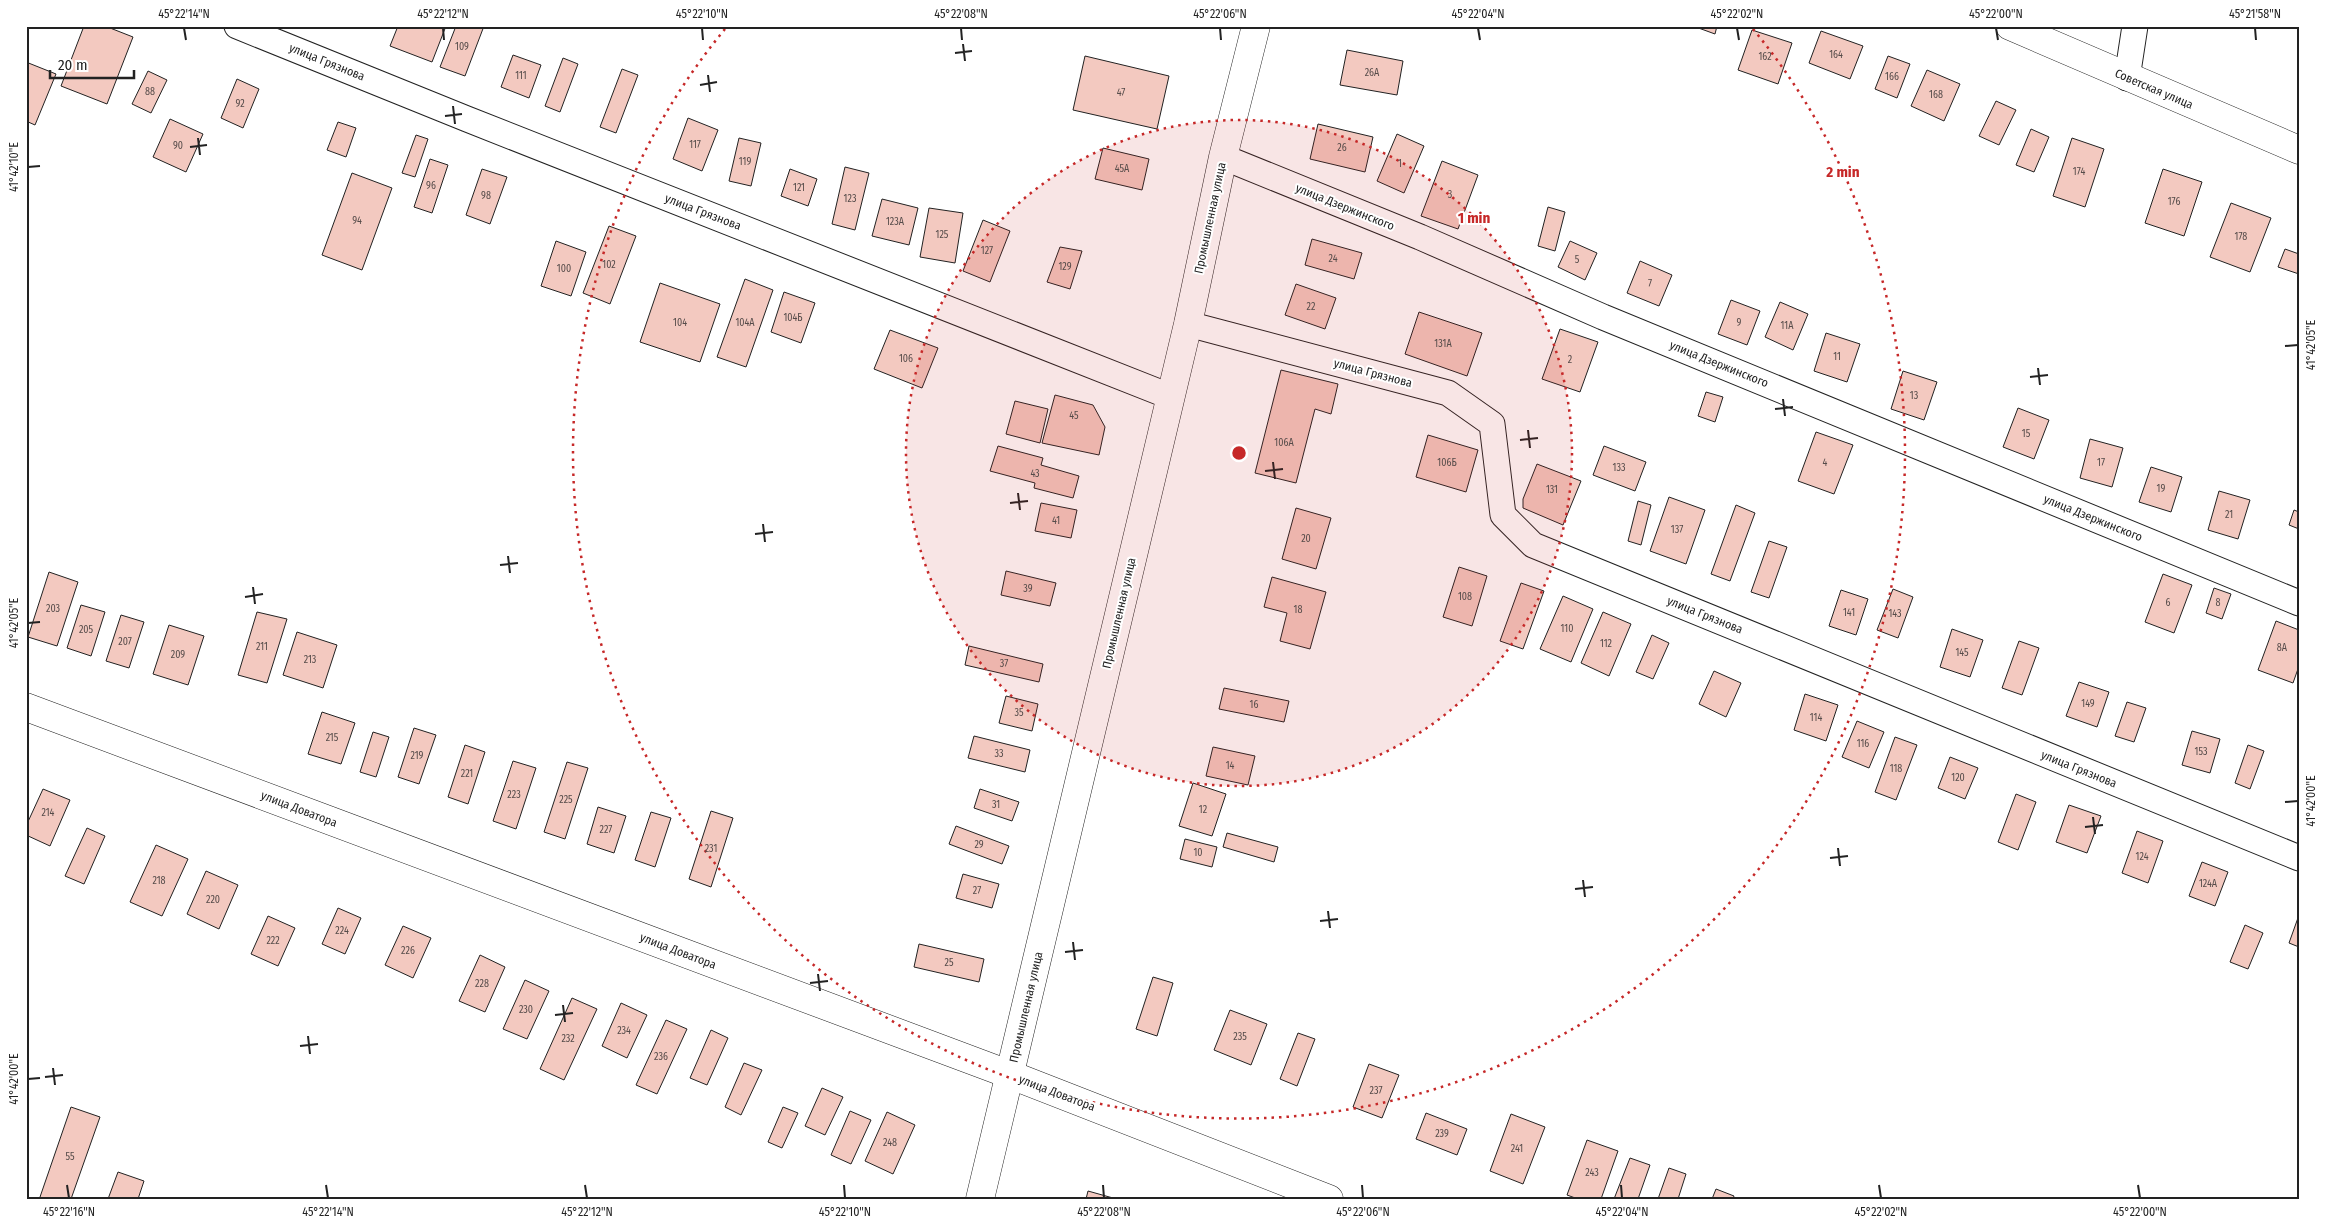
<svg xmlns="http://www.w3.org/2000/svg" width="2325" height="1225" viewBox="0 0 2325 1225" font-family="'Fira Sans Condensed',sans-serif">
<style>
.building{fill:#f3c9c0;stroke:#222}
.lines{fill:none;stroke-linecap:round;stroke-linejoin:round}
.minor-casing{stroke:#222;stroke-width:27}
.tertiary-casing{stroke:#222;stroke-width:29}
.secondary-casing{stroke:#222;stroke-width:29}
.minor{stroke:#fff;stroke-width:25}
.tertiary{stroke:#fff;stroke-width:28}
.secondary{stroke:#fff;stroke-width:28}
.ticks{fill:none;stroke:#222;stroke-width:2}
.ring{fill:none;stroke:#c62828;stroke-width:2.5;stroke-dasharray:2.5 5}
.labels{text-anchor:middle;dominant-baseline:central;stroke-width:4;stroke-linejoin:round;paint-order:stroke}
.number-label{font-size:10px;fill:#564c4a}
.street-label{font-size:12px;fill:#222;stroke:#fff}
.centre{fill:#c62828;stroke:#fff;stroke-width:2.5}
.ring-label{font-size:15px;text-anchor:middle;font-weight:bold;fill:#c62828;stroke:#fff;stroke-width:4;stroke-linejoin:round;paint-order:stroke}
.neatline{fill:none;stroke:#222;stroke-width:2}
.ticks-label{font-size:12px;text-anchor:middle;fill:#222}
</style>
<rect width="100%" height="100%" fill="#fff"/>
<g class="building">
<polygon points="84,26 105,26 133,37 107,104 61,86"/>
<polygon points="398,26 446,26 432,62 390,46"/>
<polygon points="456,26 484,26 465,76 440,67"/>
<polygon points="1693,26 1717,26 1715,34"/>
<polygon points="1752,30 1792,43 1778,84 1738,70"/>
<polygon points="1821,31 1863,46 1850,79 1809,63"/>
<polygon points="1347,50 1403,61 1397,95 1340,85"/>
<polygon points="513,55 541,65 529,98 501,87"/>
<polygon points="1085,56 1169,76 1157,129 1073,110"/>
<polygon points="1888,56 1910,64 1897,98 1875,89"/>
<polygon points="563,58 578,64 560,112 545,106"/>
<polygon points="26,62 56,74 35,125 26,121"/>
<polygon points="622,69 638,75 616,133 600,127"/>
<polygon points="1927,70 1960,84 1944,121 1911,106"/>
<polygon points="148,71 167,80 151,113 132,104"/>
<polygon points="237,79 259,89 243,128 221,118"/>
<polygon points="1996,101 2016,110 1999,145 1979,136"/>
<polygon points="688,118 718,130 702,171 673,159"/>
<polygon points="170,119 203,134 186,172 153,157"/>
<polygon points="338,122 356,128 346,157 327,150"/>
<polygon points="1318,124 1373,137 1365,172 1310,159"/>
<polygon points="2031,129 2049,137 2034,172 2016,165"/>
<polygon points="1397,134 1424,146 1404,193 1377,181"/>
<polygon points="416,135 428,139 415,177 402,173"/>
<polygon points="739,138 761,143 751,186 729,181"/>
<polygon points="2072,138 2104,149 2085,207 2053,196"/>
<polygon points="1103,148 1149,159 1142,190 1095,179"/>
<polygon points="430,159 448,165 432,213 414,207"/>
<polygon points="1442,161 1478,175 1458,229 1421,216"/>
<polygon points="845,167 869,173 855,230 832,224"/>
<polygon points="482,169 507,177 490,224 466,215"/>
<polygon points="790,169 817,179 808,206 781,196"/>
<polygon points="2163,169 2202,182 2184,236 2145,223"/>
<polygon points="352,173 392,188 362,270 322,255"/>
<polygon points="882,199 918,208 909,245 872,236"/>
<polygon points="2231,203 2271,218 2250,272 2210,257"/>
<polygon points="1548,207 1565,212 1555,251 1538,246"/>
<polygon points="929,208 963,213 955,263 920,257"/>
<polygon points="983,220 1010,231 990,282 963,271"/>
<polygon points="609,226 636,236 610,304 583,293"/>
<polygon points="1312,239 1362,253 1354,279 1305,265"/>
<polygon points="556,241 586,252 571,296 541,286"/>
<polygon points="1570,241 1597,253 1585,280 1558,267"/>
<polygon points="1060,247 1082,251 1070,289 1047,282"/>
<polygon points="2285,249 2299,254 2299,274 2278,267"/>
<polygon points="1640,261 1672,275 1659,306 1627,293"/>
<polygon points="745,279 773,290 746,367 717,357"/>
<polygon points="660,283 720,304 700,362 640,342"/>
<polygon points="1296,284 1336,298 1325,329 1285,315"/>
<polygon points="784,292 815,303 801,343 771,332"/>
<polygon points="1731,300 1760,311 1747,345 1718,334"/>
<polygon points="1780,302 1808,314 1793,350 1765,337"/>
<polygon points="1419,312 1482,333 1467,376 1405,354"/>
<polygon points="1560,329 1598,342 1580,392 1542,379"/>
<polygon points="890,330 938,348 922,388 874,369"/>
<polygon points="1826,333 1860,344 1847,382 1814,371"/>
<polygon points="1281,370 1338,384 1331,414 1315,409 1296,483 1255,473"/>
<polygon points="1903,371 1937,382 1924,420 1891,409"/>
<polygon points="1706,392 1723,397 1715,422 1698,416"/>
<polygon points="1055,395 1093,405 1105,427 1099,455 1042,443"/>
<polygon points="1015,401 1048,409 1040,443 1006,434"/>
<polygon points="2018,408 2049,420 2034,459 2003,447"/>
<polygon points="1816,432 1853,445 1834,494 1798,481"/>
<polygon points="1428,435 1478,450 1466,492 1416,477"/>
<polygon points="2090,439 2123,448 2112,487 2080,478"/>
<polygon points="998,446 1043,458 1041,465 1079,476 1073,498 1034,488 1035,483 990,471"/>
<polygon points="1604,446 1646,462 1635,491 1593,475"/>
<polygon points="1537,464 1581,481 1563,525 1523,508 1523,499"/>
<polygon points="2151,467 2182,477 2171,512 2139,502"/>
<polygon points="2219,491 2250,500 2238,539 2208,530"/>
<polygon points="1669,497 1705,510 1686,564 1650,551"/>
<polygon points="1638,501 1651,505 1641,545 1628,541"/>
<polygon points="1041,503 1077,510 1071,538 1035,531"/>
<polygon points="1736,505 1755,513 1730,581 1711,574"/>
<polygon points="1296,508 1331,518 1316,569 1282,559"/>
<polygon points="2294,510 2299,512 2299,529 2289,525"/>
<polygon points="1769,541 1787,547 1769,598 1751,592"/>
<polygon points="1459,567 1487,576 1472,626 1443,617"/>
<polygon points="1006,571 1056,583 1050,606 1001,595"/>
<polygon points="49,572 78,582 57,646 28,637"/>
<polygon points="2163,574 2192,585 2174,633 2145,622"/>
<polygon points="1272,577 1326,592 1310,649 1280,641 1287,613 1264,607"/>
<polygon points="1521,583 1544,591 1523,649 1500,641"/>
<polygon points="2214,588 2231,594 2222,619 2206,613"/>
<polygon points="1893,589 1913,597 1898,638 1877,630"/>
<polygon points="1841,590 1868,599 1856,635 1829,626"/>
<polygon points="1563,596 1593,609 1571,662 1540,649"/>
<polygon points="81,605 105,612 91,656 67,648"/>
<polygon points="257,612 287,619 267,683 238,675"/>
<polygon points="1603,612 1631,624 1609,676 1581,663"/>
<polygon points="121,615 144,622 129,668 106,661"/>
<polygon points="2276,621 2299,630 2299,666 2293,683 2258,670"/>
<polygon points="169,625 204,636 188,685 153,674"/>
<polygon points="1952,629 1983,640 1970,677 1940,667"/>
<polygon points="297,632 337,645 323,688 283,675"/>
<polygon points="1652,635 1669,643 1653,679 1636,672"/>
<polygon points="2019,641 2039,648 2022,695 2002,688"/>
<polygon points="969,646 1043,664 1039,682 965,665"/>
<polygon points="1714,671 1741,683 1726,717 1699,704"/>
<polygon points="2079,682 2109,692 2097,727 2066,716"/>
<polygon points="1224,688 1289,701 1284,722 1219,709"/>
<polygon points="1805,694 1838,705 1826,741 1794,730"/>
<polygon points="1006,696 1038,704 1032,731 999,723"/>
<polygon points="2127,702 2146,708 2134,742 2115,736"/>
<polygon points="322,712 355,723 341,764 308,754"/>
<polygon points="1857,721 1884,732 1869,768 1842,757"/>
<polygon points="414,728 436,735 419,784 398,777"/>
<polygon points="2192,731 2220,739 2210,773 2182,765"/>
<polygon points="373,732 389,737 376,777 360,772"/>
<polygon points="974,736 1030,750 1025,772 968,758"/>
<polygon points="1895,737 1917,745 1896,800 1875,792"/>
<polygon points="465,745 485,752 468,804 448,797"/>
<polygon points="2248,745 2264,751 2250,789 2235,783"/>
<polygon points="1213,747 1255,756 1248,785 1206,776"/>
<polygon points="1950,757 1978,768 1965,799 1938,788"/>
<polygon points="513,761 536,768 516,829 493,821"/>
<polygon points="567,762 588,768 565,839 544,832"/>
<polygon points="1193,783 1226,794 1212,836 1179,826"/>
<polygon points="43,789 70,800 50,846 26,835 26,826"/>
<polygon points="980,789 1019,802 1012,821 974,808"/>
<polygon points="2016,794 2036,802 2018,850 1998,842"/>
<polygon points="2069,805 2101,816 2087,853 2056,842"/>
<polygon points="598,807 626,816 614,853 587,844"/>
<polygon points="711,811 733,818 711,887 689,879"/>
<polygon points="651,812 671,818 655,867 635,860"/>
<polygon points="956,826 1009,846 1002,864 949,844"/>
<polygon points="87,828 105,836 84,884 65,876"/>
<polygon points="2137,831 2163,841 2148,883 2122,873"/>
<polygon points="1227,833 1278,847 1274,862 1223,847"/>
<polygon points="1185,839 1217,847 1212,867 1180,859"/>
<polygon points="156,845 188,859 162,916 130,902"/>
<polygon points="2202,862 2228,872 2215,906 2189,896"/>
<polygon points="206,871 238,885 219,929 187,914"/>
<polygon points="963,874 999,884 992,908 956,898"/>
<polygon points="338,908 361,918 345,954 322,944"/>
<polygon points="2299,915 2299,947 2289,943"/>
<polygon points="268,916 295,928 278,966 251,954"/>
<polygon points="2245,925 2263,933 2248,969 2230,962"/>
<polygon points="403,926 431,938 413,978 385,965"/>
<polygon points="919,944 984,959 979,982 914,967"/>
<polygon points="480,955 505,967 485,1012 459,1001"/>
<polygon points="1153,977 1173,983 1157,1036 1136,1029"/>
<polygon points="525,980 549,991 527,1039 503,1029"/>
<polygon points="572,998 597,1009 564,1080 540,1069"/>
<polygon points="621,1003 647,1015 627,1058 602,1046"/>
<polygon points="1230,1010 1267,1024 1251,1065 1214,1050"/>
<polygon points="666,1020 687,1029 657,1094 636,1085"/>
<polygon points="711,1030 728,1038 707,1085 690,1078"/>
<polygon points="1298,1033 1315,1039 1297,1086 1280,1079"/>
<polygon points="744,1063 762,1070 741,1115 725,1107"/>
<polygon points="1369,1064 1399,1075 1382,1118 1353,1107"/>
<polygon points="822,1088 843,1097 825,1135 805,1126"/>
<polygon points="71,1107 100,1117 71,1199 44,1199 40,1197"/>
<polygon points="783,1107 798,1113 782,1148 768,1142"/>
<polygon points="850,1111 871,1120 851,1164 831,1155"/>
<polygon points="887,1112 915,1125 893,1174 865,1161"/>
<polygon points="1426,1113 1467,1129 1457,1155 1416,1139"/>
<polygon points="1511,1114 1545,1127 1523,1184 1490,1171"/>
<polygon points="1587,1140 1618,1151 1601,1199 1578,1199 1567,1195"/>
<polygon points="1630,1158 1650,1165 1638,1199 1614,1199"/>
<polygon points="1669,1168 1686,1174 1678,1199 1658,1199"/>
<polygon points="118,1172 144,1181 138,1199 108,1199"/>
<polygon points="1716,1189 1734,1196 1733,1199 1712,1199"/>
<polygon points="1088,1191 1113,1198 1112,1199 1086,1199"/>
</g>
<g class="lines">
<defs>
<g id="minor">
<polyline points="237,26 467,119 1169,396"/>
<polyline points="2127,78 2135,26"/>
<polyline points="1223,157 1420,237 1603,317 2299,603"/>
<polyline points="1188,324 1448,393 1492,424 1503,515 1533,545 2299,858"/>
</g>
<g id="tertiary">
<polyline points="2010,26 2299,150"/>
<polyline points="26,707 1011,1075"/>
</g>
<g id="secondary">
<polyline points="1011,1075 1329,1199"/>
<polyline points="980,1199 1188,324 1223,157 1256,26"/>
</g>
</defs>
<use href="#minor" class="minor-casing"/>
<use href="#tertiary" class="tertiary-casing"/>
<use href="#secondary" class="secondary-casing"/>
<use href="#minor" class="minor"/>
<use href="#tertiary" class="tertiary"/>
<use href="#secondary" class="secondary"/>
</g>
<path class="ticks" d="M184,28L186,40M443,28L444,40M702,28L703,40M961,28L962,40M1220,28L1221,40M1478,28L1480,40M1737,28L1739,40M1996,28L1998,40M2255,28L2256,40M963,44L965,61M955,53L972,51M708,75L710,92M700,85L717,82M453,106L455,124M445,116L462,114M198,138L200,155M190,147L207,145M28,167L40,166M2285,346L2298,345M2038,368L2040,385M2030,377L2048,375M1783,399L1785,416M1775,409L1793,407M1528,430L1530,448M1520,440L1538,438M1273,462L1275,479M1265,471L1283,469M1018,493L1020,510M1010,503L1028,501M763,524L765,542M755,534L773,532M508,556L510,573M500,565L518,563M253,587L255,604M245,597L263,594M28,623L40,622M2285,802L2298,801M2093,817L2095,834M2085,827L2103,825M1838,848L1840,866M1830,858L1848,856M1583,880L1585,897M1575,889L1593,887M1328,911L1330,928M1320,921L1338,919M1073,942L1075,960M1065,952L1083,950M818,974L820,991M810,983L828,981M563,1005L565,1022M555,1015L573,1013M308,1036L310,1054M300,1046L318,1044M53,1068L55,1085M45,1077L63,1075M28,1079L40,1078M67,1185L69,1198M326,1185L328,1198M585,1185L587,1198M844,1185L845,1198M1103,1185L1104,1198M1362,1185L1363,1198M1621,1185L1622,1198M1879,1185L1881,1198M2138,1185L2140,1198"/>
<circle cx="1239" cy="453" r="333" fill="#c62828" fill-opacity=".12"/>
<g class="ring">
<circle cx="1239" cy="453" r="333"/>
<path d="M1753 29A666 666 0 1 1 725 29"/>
</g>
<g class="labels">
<g class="number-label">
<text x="462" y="47">109</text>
<text x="1836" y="55">164</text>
<text x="1765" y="57">162</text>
<text x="1372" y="73">26А</text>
<text x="521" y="76">111</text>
<text x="1892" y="77">166</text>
<text x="150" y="92">88</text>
<text x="1121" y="93">47</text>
<text x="1936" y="95">168</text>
<text x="240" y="104">92</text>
<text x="695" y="145">117</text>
<text x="178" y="146">90</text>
<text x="1342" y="148">26</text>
<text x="745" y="162">119</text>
<text x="1400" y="164">1</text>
<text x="1122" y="169">45А</text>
<text x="2079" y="172">174</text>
<text x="431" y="186">96</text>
<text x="799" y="188">121</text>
<text x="1450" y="195">3</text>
<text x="486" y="196">98</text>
<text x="850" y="199">123</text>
<text x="2174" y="202">176</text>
<text x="357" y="221">94</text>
<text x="895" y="222">123А</text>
<text x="942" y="235">125</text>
<text x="2241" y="237">178</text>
<text x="987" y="251">127</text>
<text x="1333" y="259">24</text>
<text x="1577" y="260">5</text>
<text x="609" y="265">102</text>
<text x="1065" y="267">129</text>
<text x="564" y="269">100</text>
<text x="1650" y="284">7</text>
<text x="1311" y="307">22</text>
<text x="793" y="318">104Б</text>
<text x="680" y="323">104</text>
<text x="745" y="323">104А</text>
<text x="1739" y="323">9</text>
<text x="1787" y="326">11А</text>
<text x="1443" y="344">131А</text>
<text x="1837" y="357">11</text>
<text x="906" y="359">106</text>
<text x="1570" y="360">2</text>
<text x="1914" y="396">13</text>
<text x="1074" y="416">45</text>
<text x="2026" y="434">15</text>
<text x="1284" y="443">106А</text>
<text x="1447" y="463">106Б</text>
<text x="1825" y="463">4</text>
<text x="2101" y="463">17</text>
<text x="1619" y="468">133</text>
<text x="1035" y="474">43</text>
<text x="2161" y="489">19</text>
<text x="1552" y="490">131</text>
<text x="2229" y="515">21</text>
<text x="1056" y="521">41</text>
<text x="1677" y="530">137</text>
<text x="1306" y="539">20</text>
<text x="1028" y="589">39</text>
<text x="1465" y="597">108</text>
<text x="2168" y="603">6</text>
<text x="2218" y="603">8</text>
<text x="53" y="609">203</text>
<text x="1298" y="610">18</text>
<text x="1849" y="613">141</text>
<text x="1895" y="614">143</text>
<text x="1567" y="629">110</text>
<text x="86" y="630">205</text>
<text x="125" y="642">207</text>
<text x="1606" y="644">112</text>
<text x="262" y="647">211</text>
<text x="2282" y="648">8А</text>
<text x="1962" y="653">145</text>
<text x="178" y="655">209</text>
<text x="310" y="660">213</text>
<text x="1004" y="664">37</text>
<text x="2088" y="704">149</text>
<text x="1254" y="705">16</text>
<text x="1019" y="713">35</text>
<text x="1816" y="718">114</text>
<text x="332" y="738">215</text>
<text x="1863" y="744">116</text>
<text x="2201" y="752">153</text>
<text x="999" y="754">33</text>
<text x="417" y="756">219</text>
<text x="1230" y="766">14</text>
<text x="1896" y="769">118</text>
<text x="467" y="774">221</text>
<text x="1958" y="778">120</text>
<text x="514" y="795">223</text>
<text x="566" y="800">225</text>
<text x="996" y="805">31</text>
<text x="1203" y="810">12</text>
<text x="48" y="813">214</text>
<text x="606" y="830">227</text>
<text x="979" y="845">29</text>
<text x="711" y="849">231</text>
<text x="1198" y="853">10</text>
<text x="2142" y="857">124</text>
<text x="159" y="881">218</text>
<text x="2208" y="884">124А</text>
<text x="977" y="891">27</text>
<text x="213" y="900">220</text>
<text x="342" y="931">224</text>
<text x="273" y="941">222</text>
<text x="408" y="951">226</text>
<text x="949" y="963">25</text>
<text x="482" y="984">228</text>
<text x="526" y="1010">230</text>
<text x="624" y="1031">234</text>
<text x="1240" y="1037">235</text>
<text x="568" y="1039">232</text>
<text x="661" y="1057">236</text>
<text x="1376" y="1091">237</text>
<text x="1442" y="1134">239</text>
<text x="890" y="1143">248</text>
<text x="1517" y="1149">241</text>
<text x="70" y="1157">55</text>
<text x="1592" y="1173">243</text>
</g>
<g class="street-label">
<text transform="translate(327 62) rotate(22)">улица Грязнова</text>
<text transform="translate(2154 89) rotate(23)">Советская улица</text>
<text transform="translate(1345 207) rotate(22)">улица Дзержинского</text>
<text transform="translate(703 212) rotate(21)">улица Грязнова</text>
<text transform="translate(1210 218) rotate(-78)">Промышленная улица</text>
<text transform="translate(1719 364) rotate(22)">улица Дзержинского</text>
<text transform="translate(1373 373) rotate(15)">улица Грязнова</text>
<text transform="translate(2093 518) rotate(22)">улица Дзержинского</text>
<text transform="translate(1119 613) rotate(-77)">Промышленная улица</text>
<text transform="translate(1705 615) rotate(22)">улица Грязнова</text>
<text transform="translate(2079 769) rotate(22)">улица Грязнова</text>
<text transform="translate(299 809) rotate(21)">улица Доватора</text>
<text transform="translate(678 951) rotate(21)">улица Доватора</text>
<text transform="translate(1026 1007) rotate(-77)">Промышленная улица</text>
<text transform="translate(1057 1093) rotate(21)">улица Доватора</text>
</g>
</g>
<circle cx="1239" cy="453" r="8" class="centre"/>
<g class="ring-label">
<text x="1843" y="177">2 min</text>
<text x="1474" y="223">1 min</text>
</g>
<rect width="2325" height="1225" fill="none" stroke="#ffffff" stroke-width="55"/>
<path d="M50 70v8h84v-8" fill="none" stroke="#222222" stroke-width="2.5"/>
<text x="58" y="70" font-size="15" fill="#222222" stroke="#ffffff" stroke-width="4" paint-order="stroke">20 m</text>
<rect x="28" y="28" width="2270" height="1170" class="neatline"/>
<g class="ticks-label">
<text x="184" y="18">45°22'14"N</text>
<text x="443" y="18">45°22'12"N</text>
<text x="702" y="18">45°22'10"N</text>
<text x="961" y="18">45°22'08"N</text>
<text x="1220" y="18">45°22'06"N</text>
<text x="1478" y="18">45°22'04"N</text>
<text x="1737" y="18">45°22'02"N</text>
<text x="1996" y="18">45°22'00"N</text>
<text x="2255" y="18">45°21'58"N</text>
<text transform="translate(14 167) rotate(-90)" y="4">41°42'10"E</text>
<text transform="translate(2311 345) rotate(-90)" y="4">41°42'05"E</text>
<text transform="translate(14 623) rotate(-90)" y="4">41°42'05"E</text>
<text transform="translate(2311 801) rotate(-90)" y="4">41°42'00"E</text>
<text transform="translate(14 1079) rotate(-90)" y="4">41°42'00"E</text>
<text x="69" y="1216">45°22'16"N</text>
<text x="328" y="1216">45°22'14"N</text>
<text x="587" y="1216">45°22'12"N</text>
<text x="845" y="1216">45°22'10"N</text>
<text x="1104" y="1216">45°22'08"N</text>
<text x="1363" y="1216">45°22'06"N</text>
<text x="1622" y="1216">45°22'04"N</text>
<text x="1881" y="1216">45°22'02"N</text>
<text x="2140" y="1216">45°22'00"N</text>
</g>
</svg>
